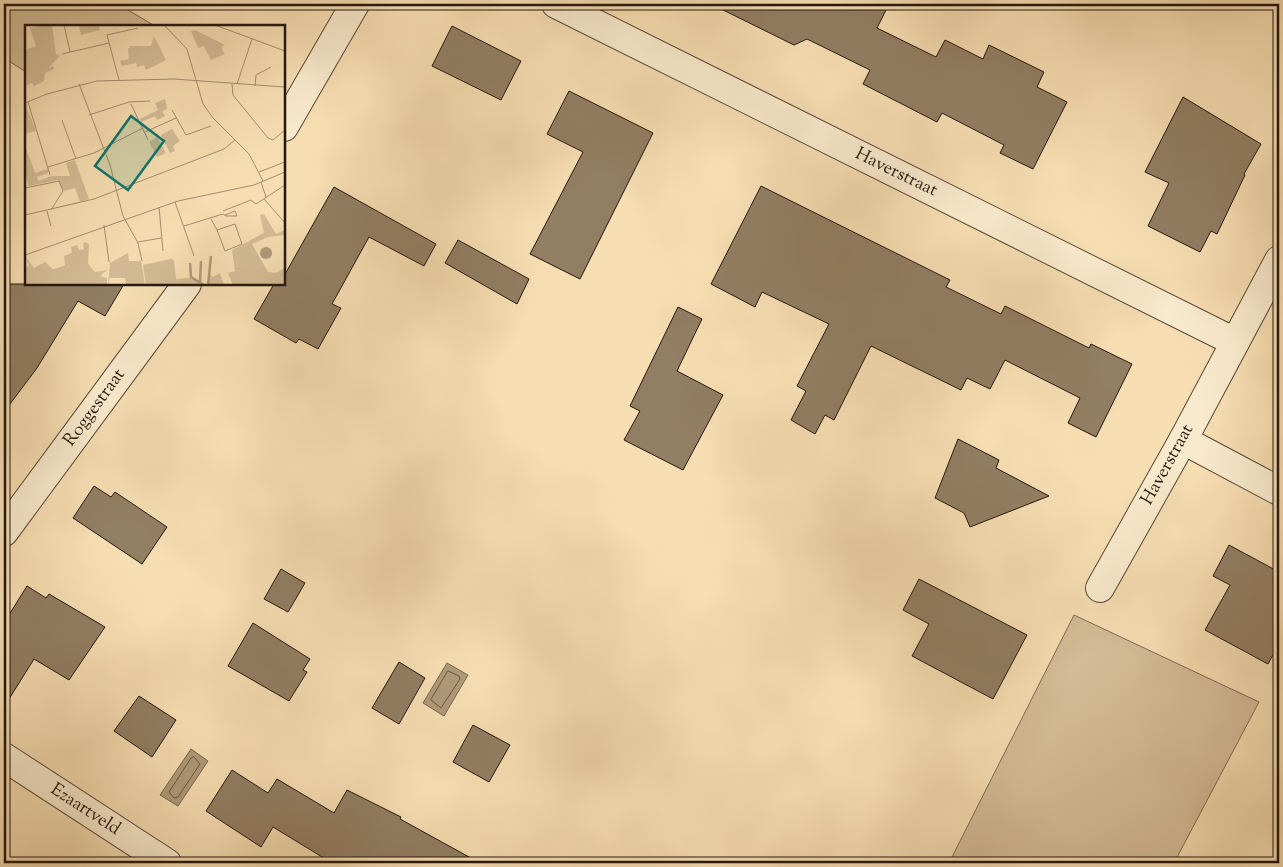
<svg xmlns="http://www.w3.org/2000/svg" width="1283" height="867" viewBox="0 0 1283 867" font-family="'Sorts Mill Goudy',serif">
<style>
.green{fill:#d3bc96;stroke:#7c6a52}
.water{fill:#af9a7a;stroke:#78664f}
.lines{fill:none;stroke-linecap:round;stroke-linejoin:round}
.shore{stroke:#6a5844;stroke-width:1}
.building{fill:#927e63;stroke:#26170e}
.minor-casing{stroke:#5a4937;stroke-width:30}
.minor{stroke:#f9eacd;stroke-width:28}
.labels{text-anchor:middle;dominant-baseline:central;stroke-width:4;stroke-linejoin:round;paint-order:stroke}
.street-label{font-size:18px;fill:#26170e;stroke:#f9eacd}
.inset-river{fill:none;stroke:#af9a7a;stroke-width:2.5}
.inset-road{fill:none;stroke:#a38e70;stroke-width:1}
.view{fill:#0f766e;fill-opacity:0.15;stroke:#0f766e;stroke-width:2.5}
.inset-edge{fill:none;stroke:#26170e;stroke-width:2.5}
</style>
<rect width="100%" height="100%" fill="#f6deb2"/>
<filter id="stains"><feTurbulence type="fractalNoise" baseFrequency=".004" numOctaves="4"/><feColorMatrix values="0 0 0 0 .2 0 0 0 0 .09 0 0 0 0 .02 0 0 0 .5 -.17"/></filter>
<radialGradient id="worn" r=".72"><stop offset=".6" stop-color="#630" stop-opacity="0"/><stop offset="1" stop-color="#630" stop-opacity=".3"/></radialGradient>
<g class="green">
<polygon points="4,4 118,4 155,26 26,26 26,72 4,58"/>
<polygon points="1074,615 1259,702 1174,863 949,863"/>
</g>
<g class="water">
<polygon points="447,663 468,675 444,716 423,703"/>
<polygon points="191,749 208,761 178,806 160,795"/>
</g>
<g class="lines">
<g class="shore">
<polygon points="448,671 459,676 460,679 441,708 431,700"/>
<polygon points="194,757 200,764 178,797 174,798 169,792 191,758"/>
</g>
</g>
<g class="building">
<polygon points="711,4 889,4 877,28 936,57 945,40 983,59 989,45 1044,72 1037,87 1067,102 1033,169 1000,153 1004,145 942,113 937,122 863,84 870,70 807,39 794,45"/>
<polygon points="452,26 521,61 501,100 432,66"/>
<polygon points="569,91 653,133 580,279 530,254 583,152 547,134"/>
<polygon points="1183,97 1261,144 1244,174 1245,175 1217,234 1211,231 1200,252 1148,226 1169,183 1145,172"/>
<polygon points="761,186 950,280 946,287 1001,314 1005,306 1089,348 1091,344 1132,364 1096,437 1068,423 1080,398 1005,360 990,389 967,378 961,390 871,346 834,420 825,415 815,434 791,420 806,391 797,386 829,324 762,292 755,307 711,284"/>
<polygon points="334,187 436,244 424,266 369,237 332,304 341,308 318,349 299,339 296,343 254,319 274,284 284,284 284,276"/>
<polygon points="458,240 529,279 517,304 445,263"/>
<polygon points="4,284 124,284 105,316 78,301 37,368 4,412"/>
<polygon points="678,307 702,319 677,371 723,395 683,470 624,440 640,411 630,406"/>
<polygon points="958,439 999,460 996,468 1049,496 970,527 964,513 935,498"/>
<polygon points="94,486 111,497 115,492 167,527 142,564 73,518"/>
<polygon points="1229,545 1279,572 1279,644 1268,664 1205,630 1230,585 1213,576"/>
<polygon points="281,569 305,583 288,612 264,599"/>
<polygon points="919,579 1027,635 993,699 912,656 929,624 903,610"/>
<polygon points="27,586 46,598 49,594 105,627 69,680 34,659 4,707 4,623"/>
<polygon points="253,623 310,659 303,670 307,672 289,701 228,666"/>
<polygon points="399,662 425,678 399,724 372,708"/>
<polygon points="139,696 176,720 152,757 114,731"/>
<polygon points="473,725 510,745 489,782 453,762"/>
<polygon points="232,770 268,793 277,779 334,813 347,790 401,817 400,819 480,863 332,863 273,827 261,847 206,811"/>
</g>
<g class="lines">
<defs>
<g id="minor">
<polyline points="556,4 1235,342"/>
<polyline points="284,127 355,4"/>
<polyline points="1183,440 1279,491"/>
<polyline points="4,532 187,284"/>
<polyline points="1100,588 1183,440 1279,260"/>
<polyline points="4,757 167,863"/>
</g>
</defs>
<use href="#minor" class="minor-casing"/>
<use href="#minor" class="minor"/>
</g>
<g class="labels">
<g class="street-label">
<text transform="translate(896 173) rotate(26)">Haverstraat</text>
<text transform="translate(95 408) rotate(-54)">Roggestraat</text>
<text transform="translate(1168 465) rotate(-61)">Haverstraat</text>
<text transform="translate(85 810) rotate(33)">Ezaartveld</text>
</g>
</g>
<g transform="translate(25 25)">
<rect width="260" height="260" fill="#f6deb2"/>
<path d="M19,0H27L31,29L35,31L23,43L28,41L29,44L20,48L19,56L9,61L7,58L2,60L0,25L11,21L5,3ZM54,0H73L75,5L56,10ZM170,5L200,20L196,22L200,29L186,35L179,21L173,23L166,6ZM129,11L141,35L121,45L119,40L112,42L111,38L97,41L95,36L104,34L103,24L106,21H126ZM140,74L142,84L137,86L140,91L132,95L130,91L116,97L115,94L133,85L130,78ZM0,79L11,106L0,109ZM147,104L155,116L148,121L150,126L145,128L136,110ZM132,112L141,128L132,132L124,117ZM0,121L10,148L23,144V148L12,152L13,156L27,151H45L41,138L50,135L64,174L55,177L50,163L39,166L33,155L4,161L0,148ZM239,189L251,209L260,205V212L259,210L243,212L227,219L243,247L251,248L259,243L260,260H208L203,248L210,246L207,225L239,208L235,190ZM61,217L64,220L63,239L70,247L82,245L75,251L82,253V260H0V242L4,241L0,231L9,243L20,237L28,244L33,243L40,240L39,231L47,228L46,222L52,220L54,225L59,224L58,218ZM103,228L104,236H116L120,260H101L100,253H85L83,260L85,238ZM146,234L149,235L151,254L165,253L179,260H121L118,240ZM195,248L199,260H183L184,249L188,252Z" fill="#d3bc96"/>
<path d="M235 228a6 6 0 1 1 12 0a6 6 0 1 1-12 0Z" fill="#af9a7a"/>
<path class="inset-river" d="M165,238L166,252L179,260M175,257L176,236M183,260L186,231"/>
<path class="inset-road" d="M39,0L45,27M139,0L162,24L178,79L188,93L224,129L238,156M190,0L260,26M37,29L84,18M94,55L82,10L113,3M54,59L85,140L98,191L113,218L117,236M207,59L208,70L243,113L248,115L260,105M212,59L227,14M230,61L231,50L246,42M3,77L25,150M0,78L22,69L72,56L149,54L260,62M106,79L123,115M147,85L161,110L186,101M64,90L104,77L125,76M37,95L51,134M120,107L151,93M23,142L69,128L118,103M234,147L260,137M236,157L241,172M0,163L34,156L38,166L26,185M239,174L260,198M150,177L169,231M134,182L138,226M22,186L26,201M198,186L226,175L231,179L260,160M0,190L69,174L199,124L210,115M186,194L192,205L210,199L217,219L200,226L192,205M79,200L84,237M159,201L198,189L201,191H212L210,186L200,190M113,217L136,213M0,230L153,176L229,160L260,147"/>
<path class="view" d="M106,91L139,116L103,165L70,141Z"/>
<rect width="260" height="260" class="inset-edge"/>
</g>
<rect width="1283" height="867" fill="none" stroke="#f6deb2" stroke-width="20"/>
<rect x="5" y="5" width="1273" height="857" fill="none" stroke="#26170e" stroke-width="2.5"/>
<rect x="10" y="10" width="1263" height="847" fill="none" stroke="#26170e"/>
<rect width="100%" height="100%" filter="url(#stains)"/>
<rect width="100%" height="100%" fill="url(#worn)"/>
</svg>
